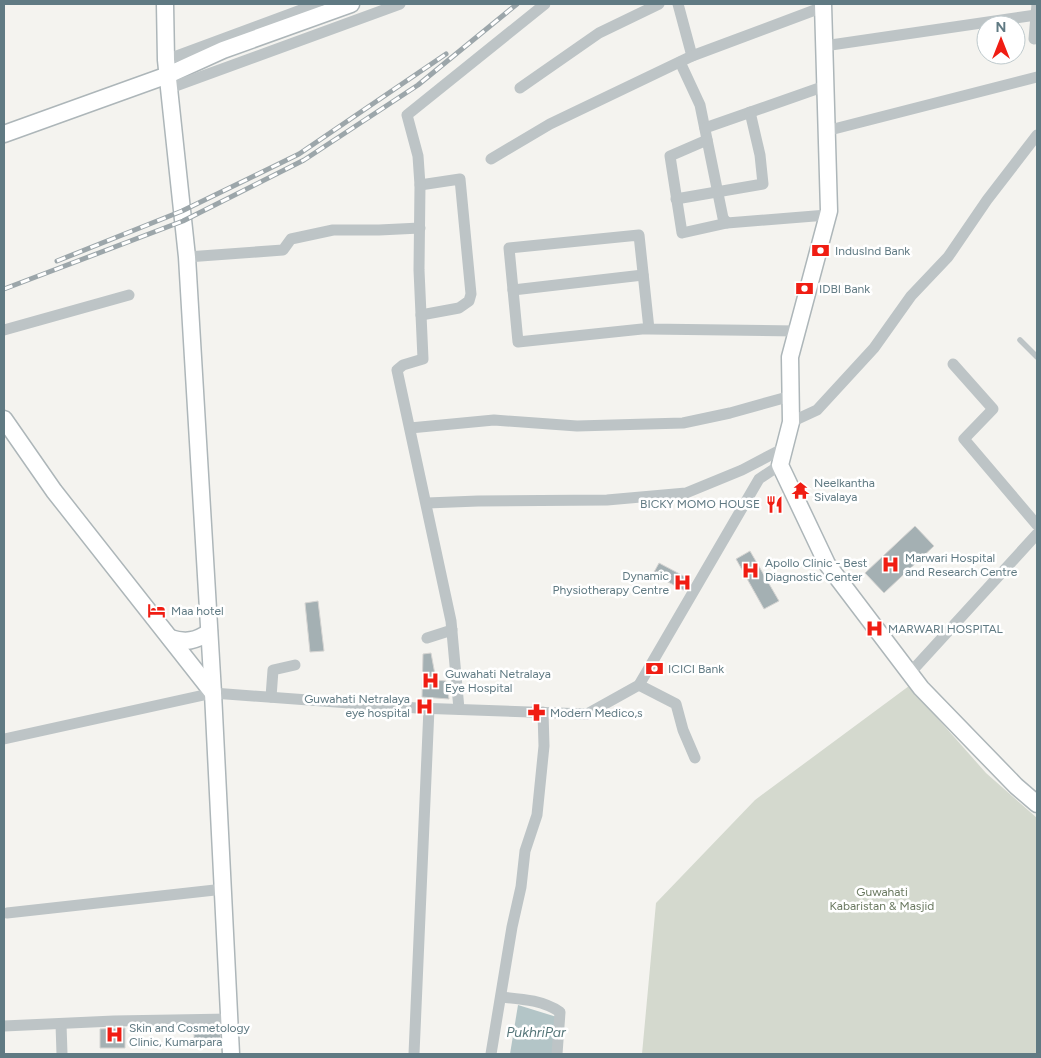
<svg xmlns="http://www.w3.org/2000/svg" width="1041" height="1058" viewBox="0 0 1041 1058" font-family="Figtree,sans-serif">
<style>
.green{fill:#d4d9ce}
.water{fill:#b3c5c7}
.building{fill:#a4b0b3;stroke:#d5d4d2}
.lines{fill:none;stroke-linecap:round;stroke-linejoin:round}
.secondary-casing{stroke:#adb6b9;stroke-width:19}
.lane{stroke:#bdc4c6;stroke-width:5.5}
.street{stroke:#bdc4c6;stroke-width:11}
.secondary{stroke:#fff;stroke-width:16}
.rail-casing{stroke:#9ca6aa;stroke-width:5}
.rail{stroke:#fff;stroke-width:3;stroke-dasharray:9;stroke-linecap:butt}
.labels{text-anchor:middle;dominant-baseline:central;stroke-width:5;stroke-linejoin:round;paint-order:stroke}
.poi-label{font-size:12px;fill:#607a83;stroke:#fff;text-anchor:start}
.park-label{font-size:12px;fill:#6a7960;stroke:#fff}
.water-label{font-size:14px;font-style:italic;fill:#57777a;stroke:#fff}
</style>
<rect width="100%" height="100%" fill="#f4f3ef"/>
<polygon class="green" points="909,686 986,773 1037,818 1037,1054 642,1054 656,903 755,800"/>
<polygon class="water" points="518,1005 560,1018 555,1054 510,1054"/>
<g class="building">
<polygon points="915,526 934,546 884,593 865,573"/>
<polygon points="750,551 779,601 764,609 736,559"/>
<polygon points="659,563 691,580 685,591 653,574"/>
<polygon points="318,601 324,651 310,652 305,603"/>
<polygon points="431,653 436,680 446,681 449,699 422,697 423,654"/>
<polygon points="125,1028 125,1048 100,1048 100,1029"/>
<polygon points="194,1029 220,1029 221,1045 194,1045"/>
</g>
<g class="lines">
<defs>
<g id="secondary">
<polyline points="165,4 166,60 187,257 213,693 231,1054"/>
<polyline points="823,4 829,211 790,357 791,422 780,465 827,564 921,688 1016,786 1037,804"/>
<polyline points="4,134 168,75 223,50 351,4"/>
<polyline points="4,419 54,491 213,693"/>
<path d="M170,638C186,643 196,641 209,632"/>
</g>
</defs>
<use href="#secondary" class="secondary-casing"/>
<polyline class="lane" points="1020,340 1037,357"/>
<g class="street">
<polyline points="678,4 692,56"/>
<polyline points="1034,39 1037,4"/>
<polyline points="824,46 1036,15"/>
<polyline points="166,60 317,4"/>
<polyline points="680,62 700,105 723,218 727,223 827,215"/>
<polyline points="170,88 400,4"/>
<polyline points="520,88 599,33 659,4"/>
<polyline points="705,128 825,86"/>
<polyline points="826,131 1037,77"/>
<polyline points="707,140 670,156 682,233 727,223"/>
<polyline points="491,159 550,124 692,56 823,7"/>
<polyline points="420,185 460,179 471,294 469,301 459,308 421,315"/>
<polyline points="676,199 763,184 760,155 750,112"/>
<polyline points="187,257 283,250 291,239 333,230 379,230 420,228"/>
<polyline points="513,290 643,275"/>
<polyline points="649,329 639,235 509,248 518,342 642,329 649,329 797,331"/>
<polyline points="4,330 129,295"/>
<polyline points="953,364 993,409 964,439 1037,525"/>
<polyline points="791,422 817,410 874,348 911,296 948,257 987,200 1037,135"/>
<polyline points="410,428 494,420 577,426 683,423 730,413 791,396"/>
<polyline points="427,503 478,501 607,500 686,493 742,470 784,448"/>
<polyline points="427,638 452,630"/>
<polyline points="910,673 1037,534"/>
<polyline points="639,685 676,704 683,730 695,758"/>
<polyline points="271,697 273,670 295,665"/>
<polyline points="459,709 451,621 397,370 403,365 423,359 419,270 420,185 418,156 407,115 545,4"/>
<polyline points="4,739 213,693 417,708 587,714 639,685 759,479 780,465"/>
<polyline points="7,913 224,889"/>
<path d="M501,997C522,999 542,1000 560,1012L557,1054"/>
<polyline points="61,1024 62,1054"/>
<polyline points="4,1026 114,1021 230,1019"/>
<polyline points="414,1054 429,708"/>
<polyline points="491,1054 512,927 521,887 525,851 537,815 544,746 543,712"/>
</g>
<use href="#secondary" class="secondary"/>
<defs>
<g id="rail">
<polyline points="57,261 182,211 299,154 446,54"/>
<polyline points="4,289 183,221 304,160 418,85 517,4"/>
</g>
</defs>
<use href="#rail" class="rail-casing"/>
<use href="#rail" class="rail"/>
</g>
<defs>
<symbol id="bank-bare" viewBox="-9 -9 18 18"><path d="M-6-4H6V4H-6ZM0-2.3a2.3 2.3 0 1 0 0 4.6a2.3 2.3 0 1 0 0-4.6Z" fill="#f01d13" stroke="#fff" stroke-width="2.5" paint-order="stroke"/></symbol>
<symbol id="temple-bare" viewBox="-9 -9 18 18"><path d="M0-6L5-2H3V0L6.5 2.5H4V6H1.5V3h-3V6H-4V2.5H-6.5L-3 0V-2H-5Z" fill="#f01d13" stroke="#fff" stroke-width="2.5" paint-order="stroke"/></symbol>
<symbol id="restaurant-bare" viewBox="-9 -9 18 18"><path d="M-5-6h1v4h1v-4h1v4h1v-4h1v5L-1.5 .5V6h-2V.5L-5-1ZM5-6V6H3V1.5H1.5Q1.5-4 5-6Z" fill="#f01d13" stroke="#fff" stroke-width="2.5" paint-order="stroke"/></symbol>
<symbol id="hospital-bare" viewBox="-9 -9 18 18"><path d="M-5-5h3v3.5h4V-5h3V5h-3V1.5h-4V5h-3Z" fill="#f01d13" stroke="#fff" stroke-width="2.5" paint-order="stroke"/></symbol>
<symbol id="hotel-bare" viewBox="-9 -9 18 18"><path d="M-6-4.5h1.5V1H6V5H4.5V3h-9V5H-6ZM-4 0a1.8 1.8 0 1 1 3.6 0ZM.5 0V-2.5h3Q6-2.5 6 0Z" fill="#f01d13" stroke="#fff" stroke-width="2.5" paint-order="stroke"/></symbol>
<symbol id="pharmacy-bare" viewBox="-9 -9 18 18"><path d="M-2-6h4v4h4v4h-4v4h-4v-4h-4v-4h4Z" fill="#f01d13" stroke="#fff" stroke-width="2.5" paint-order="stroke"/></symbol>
</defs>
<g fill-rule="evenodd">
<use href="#bank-bare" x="808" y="238" width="25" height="25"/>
<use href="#bank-bare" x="792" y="276" width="25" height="25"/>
<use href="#temple-bare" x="788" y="478" width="25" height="25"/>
<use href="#restaurant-bare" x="762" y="492" width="25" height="25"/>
<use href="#hospital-bare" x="878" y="552" width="25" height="25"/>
<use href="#hospital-bare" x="738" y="558" width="25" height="25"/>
<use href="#hospital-bare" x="670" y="570" width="25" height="25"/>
<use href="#hotel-bare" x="144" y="598" width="25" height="25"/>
<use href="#hospital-bare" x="862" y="616" width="25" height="25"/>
<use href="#bank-bare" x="642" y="656" width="25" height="25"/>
<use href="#hospital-bare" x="418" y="668" width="25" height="25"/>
<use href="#hospital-bare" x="412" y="694" width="25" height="25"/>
<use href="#pharmacy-bare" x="524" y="700" width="25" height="25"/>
<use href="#hospital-bare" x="102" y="1022" width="25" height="25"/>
</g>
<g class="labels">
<g class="poi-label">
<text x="835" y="251">IndusInd Bank</text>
<text x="819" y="289">IDBI Bank</text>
<text x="814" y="483">Neelkantha<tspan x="814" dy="14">Sivalaya</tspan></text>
<text x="760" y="504" text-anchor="end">BICKY MOMO HOUSE</text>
<text x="905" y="558">Marwari Hospital<tspan x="905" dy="14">and Research Centre</tspan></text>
<text x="765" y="563">Apollo Clinic - Best<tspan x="765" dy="14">Diagnostic Center</tspan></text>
<text x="669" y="576" text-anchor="end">Dynamic<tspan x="669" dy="14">Physiotherapy Centre</tspan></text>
<text x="171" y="611">Maa hotel</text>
<text x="888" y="629">MARWARI HOSPITAL</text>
<text x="668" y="669">ICICI Bank</text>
<text x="445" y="674">Guwahati Netralaya<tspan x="445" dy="14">Eye Hospital</tspan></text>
<text x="410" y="699" text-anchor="end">Guwahati Netralaya<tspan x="410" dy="14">eye hospital</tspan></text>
<text x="550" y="713">Modern Medico,s</text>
<text x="129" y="1028">Skin and Cosmetology<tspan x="129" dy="14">Clinic, Kumarpara</tspan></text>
</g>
<g class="park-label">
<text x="882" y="892">Guwahati<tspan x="882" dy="14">Kabaristan &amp; Masjid</tspan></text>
</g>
<g class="water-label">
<text x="536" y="1032">PukhriPar</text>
</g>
</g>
<rect width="1041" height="1058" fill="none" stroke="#607a83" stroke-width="10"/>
<g transform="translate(1001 40)"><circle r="24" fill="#ffffff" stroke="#bfcacd"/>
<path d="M0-4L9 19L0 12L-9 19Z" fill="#f01d13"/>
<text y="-8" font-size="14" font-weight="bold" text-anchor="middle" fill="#607a83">N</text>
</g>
</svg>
